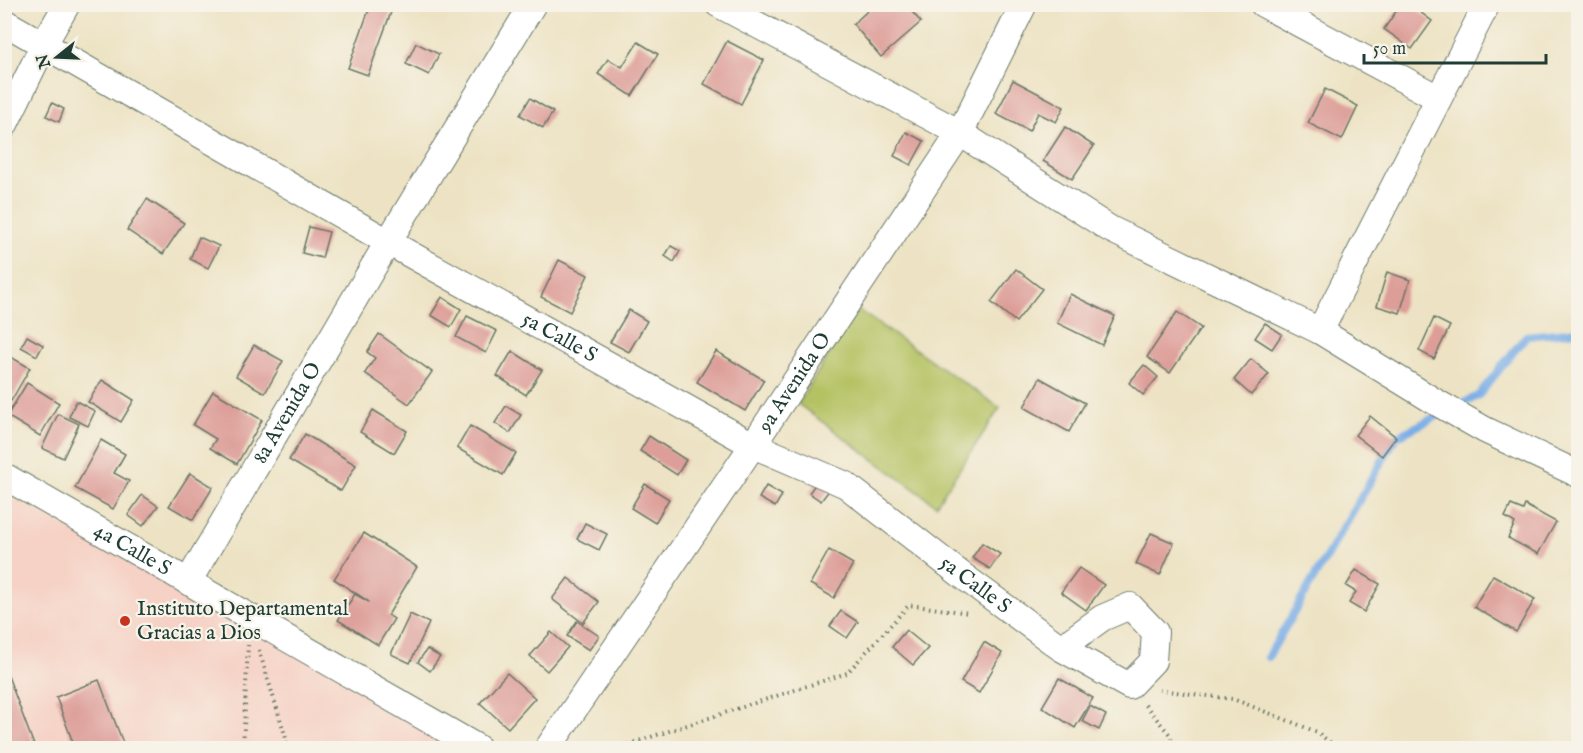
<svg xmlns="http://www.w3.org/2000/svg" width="1583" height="753" viewBox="0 0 1583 753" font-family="'IM FELL English',serif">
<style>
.built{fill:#f6d1c5}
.green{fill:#b5c264;stroke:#6a804c;stroke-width:1.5}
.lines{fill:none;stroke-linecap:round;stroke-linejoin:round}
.stream{stroke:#79ade6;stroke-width:8}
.building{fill:#dd9d98}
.minor-casing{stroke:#677766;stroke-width:28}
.path{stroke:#677766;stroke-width:4;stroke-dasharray:1.5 4.5;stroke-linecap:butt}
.minor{stroke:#fff;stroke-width:26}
.poi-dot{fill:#c8321e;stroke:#f7f3e8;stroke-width:2}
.labels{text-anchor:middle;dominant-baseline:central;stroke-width:4.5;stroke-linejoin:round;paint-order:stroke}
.street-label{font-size:21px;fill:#1f3d34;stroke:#f7f3e8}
.poi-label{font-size:21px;fill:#1f3d34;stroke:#f7f3e8;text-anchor:start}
</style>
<rect width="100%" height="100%" fill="#f7f3e8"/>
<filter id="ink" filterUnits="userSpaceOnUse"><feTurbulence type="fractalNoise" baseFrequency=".0167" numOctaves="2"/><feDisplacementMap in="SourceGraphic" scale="12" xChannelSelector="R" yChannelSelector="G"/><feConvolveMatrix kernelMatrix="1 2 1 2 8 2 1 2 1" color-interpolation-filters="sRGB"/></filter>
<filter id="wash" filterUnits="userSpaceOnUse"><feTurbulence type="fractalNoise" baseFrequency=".008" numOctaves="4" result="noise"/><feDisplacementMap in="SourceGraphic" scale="24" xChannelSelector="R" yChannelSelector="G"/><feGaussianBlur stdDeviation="1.35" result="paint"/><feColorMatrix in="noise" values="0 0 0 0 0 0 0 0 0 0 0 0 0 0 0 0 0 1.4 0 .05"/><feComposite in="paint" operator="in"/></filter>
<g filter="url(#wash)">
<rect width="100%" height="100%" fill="#ede3c4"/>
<polygon class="built" points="5,494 487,748 5,748"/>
<polygon class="green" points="857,309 1000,408 936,505 798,404"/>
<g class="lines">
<g class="stream">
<polyline points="1456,407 1478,396 1526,336 1578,331"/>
<polyline points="1268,657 1396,437 1445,412"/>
</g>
</g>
<g id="blocks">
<g class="building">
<polygon points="371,4 394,4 368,75 348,68"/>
<polygon points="875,4 905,4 921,22 881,57 853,24"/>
<polygon points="1401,4 1409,4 1432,21 1412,49 1384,29"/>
<polygon points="727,41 764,60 741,104 704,84"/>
<polygon points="638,42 658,54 632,96 598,74 608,59 622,67"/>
<polygon points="416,43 439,54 429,75 406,64"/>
<polygon points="1013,80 1064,107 1056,122 1038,113 1029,131 996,114"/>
<polygon points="1325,89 1358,106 1342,140 1308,123"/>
<polygon points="530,98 553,112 543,128 520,115"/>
<polygon points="52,103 64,109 59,122 46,116"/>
<polygon points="1065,127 1094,146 1072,179 1043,161"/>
<polygon points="906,132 924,141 911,165 894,156"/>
<polygon points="147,199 184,223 163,254 127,230"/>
<polygon points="309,227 329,232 322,258 302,253"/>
<polygon points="199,237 219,246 208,268 190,259"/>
<polygon points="671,246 680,251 674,262 665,256"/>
<polygon points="559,260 588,275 570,312 541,297"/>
<polygon points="1016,269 1042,289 1016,322 991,302"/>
<polygon points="1387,272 1410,280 1400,313 1377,306"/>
<polygon points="1070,294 1115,316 1102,345 1057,323"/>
<polygon points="442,297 461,309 451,327 431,315"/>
<polygon points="629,310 647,321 629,352 610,342"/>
<polygon points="1177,312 1201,328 1170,373 1147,357"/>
<polygon points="467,316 497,331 486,353 456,337"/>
<polygon points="1434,318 1450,326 1434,359 1419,351"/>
<polygon points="1265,323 1282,334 1272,349 1255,338"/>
<polygon points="379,334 432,372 409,404 365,373 375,358 367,352"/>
<polygon points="27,336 43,345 37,356 21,347"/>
<polygon points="254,345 283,361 265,393 236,376"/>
<polygon points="512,351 542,370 526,395 497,376"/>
<polygon points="716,351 764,380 745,411 697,382"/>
<polygon points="9,356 30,368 11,401 4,397 4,364"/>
<polygon points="1251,359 1269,374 1251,395 1234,380"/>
<polygon points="1144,365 1158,377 1143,395 1129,383"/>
<polygon points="1040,378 1085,403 1069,432 1024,407"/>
<polygon points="102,380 134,400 121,422 88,402"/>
<polygon points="27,383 59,403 40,436 7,416"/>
<polygon points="213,391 262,420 237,464 210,448 216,439 193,425"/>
<polygon points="76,401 95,411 88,426 69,417"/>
<polygon points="506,406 521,415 510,433 495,423"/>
<polygon points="373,410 407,431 394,453 360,432"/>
<polygon points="58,414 79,424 63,458 42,448"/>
<polygon points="1370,416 1396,437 1382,456 1355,435"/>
<polygon points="470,426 516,453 503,475 457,448"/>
<polygon points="305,434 356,465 341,491 289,460"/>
<polygon points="649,436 686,460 677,475 640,451"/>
<polygon points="101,440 125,454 114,473 129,481 113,509 75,488"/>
<polygon points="190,473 213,487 193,520 169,506"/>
<polygon points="818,480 830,489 821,501 809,493"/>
<polygon points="645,484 669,499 655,523 631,508"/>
<polygon points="766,486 782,495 775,507 759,498"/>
<polygon points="142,495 158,506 143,526 128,515"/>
<polygon points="1511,505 1523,510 1525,505 1556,522 1538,554 1508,538 1515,523 1505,517"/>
<polygon points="585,523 607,534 599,550 577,539"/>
<polygon points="364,533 417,567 388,615 394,619 378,645 338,620 355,594 369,602 334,579"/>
<polygon points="1151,533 1174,543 1160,575 1136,564"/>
<polygon points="982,543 1000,554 990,569 972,558"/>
<polygon points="829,550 853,564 834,598 810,584"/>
<polygon points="1079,568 1104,585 1086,610 1061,592"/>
<polygon points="1356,570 1380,584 1364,612 1349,603 1356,592 1346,586"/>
<polygon points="1493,575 1535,599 1516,632 1474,607"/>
<polygon points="568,578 599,602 583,623 552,599"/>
<polygon points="841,611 858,622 847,638 830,626"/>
<polygon points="410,614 429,623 410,663 391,654"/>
<polygon points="577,621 599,636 589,650 567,636"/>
<polygon points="906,630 928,648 913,665 892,647"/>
<polygon points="551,632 568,647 547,671 530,656"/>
<polygon points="984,642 1002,653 979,693 961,682"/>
<polygon points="427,649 440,657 430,671 418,662"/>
<polygon points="4,668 5,668 35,748 4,748"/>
<polygon points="507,673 535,698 508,728 480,703"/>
<polygon points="1059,678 1093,698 1075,728 1042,707"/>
<polygon points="99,680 125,748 75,748 56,697"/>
<polygon points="1090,706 1106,715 1099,730 1082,721"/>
</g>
</g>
</g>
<g filter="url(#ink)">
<use href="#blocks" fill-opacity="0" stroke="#677766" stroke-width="1.5"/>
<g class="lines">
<defs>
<g id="minor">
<polyline points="718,4 960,133 1110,229 1320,331 1434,401 1485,430 1578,474"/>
<polyline points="1263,4 1438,98"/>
<path id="s1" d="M4,22L388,242L753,445L846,485L959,573L1061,648L1129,686L1153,661L1155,632L1130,606L1102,618L1061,648"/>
<polyline points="4,126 44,44 67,4"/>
<polyline points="1320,331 1487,4"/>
<path id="s2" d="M4,476L478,748"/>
<path id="s3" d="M188,582L388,242L533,4"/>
<path id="s4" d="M548,748L753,445L960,133L1024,4"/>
</g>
</defs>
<use href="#minor" class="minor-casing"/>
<g class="path">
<polyline points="259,650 289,748"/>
<polyline points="1159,690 1233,699 1317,732 1337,748"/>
<polyline points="1145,705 1171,736 1171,748"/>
<polyline points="243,748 248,645"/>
<polyline points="617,748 847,673 909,605 969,613"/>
</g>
<use href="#minor" class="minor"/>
</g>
</g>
<circle class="poi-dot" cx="125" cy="621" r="6"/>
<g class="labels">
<g class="street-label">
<text stroke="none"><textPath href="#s1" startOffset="639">5a Calle S</textPath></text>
<text stroke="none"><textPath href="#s4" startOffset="441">9a Avenida O</textPath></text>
<text stroke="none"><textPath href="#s3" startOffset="196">8a Avenida O</textPath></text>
<text stroke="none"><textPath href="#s2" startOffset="148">4a Calle S</textPath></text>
<text stroke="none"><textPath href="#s1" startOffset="1125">5a Calle S</textPath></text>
</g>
<g class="poi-label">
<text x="137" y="609">Instituto Departamental<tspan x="137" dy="24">Gracias a Dios</tspan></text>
</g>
</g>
<rect width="1583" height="753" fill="none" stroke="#f7f3e8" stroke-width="24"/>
<g transform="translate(57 57) rotate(252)" stroke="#f7f3e8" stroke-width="4.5" paint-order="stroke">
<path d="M0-4.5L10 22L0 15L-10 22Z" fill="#1f3d34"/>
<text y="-9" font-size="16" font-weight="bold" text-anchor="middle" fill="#1f3d34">N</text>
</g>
<path d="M1364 54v9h182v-9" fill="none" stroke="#1f3d34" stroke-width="3"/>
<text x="1373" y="54" font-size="18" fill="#1f3d34" stroke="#f7f3e8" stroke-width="4.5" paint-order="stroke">50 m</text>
</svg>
